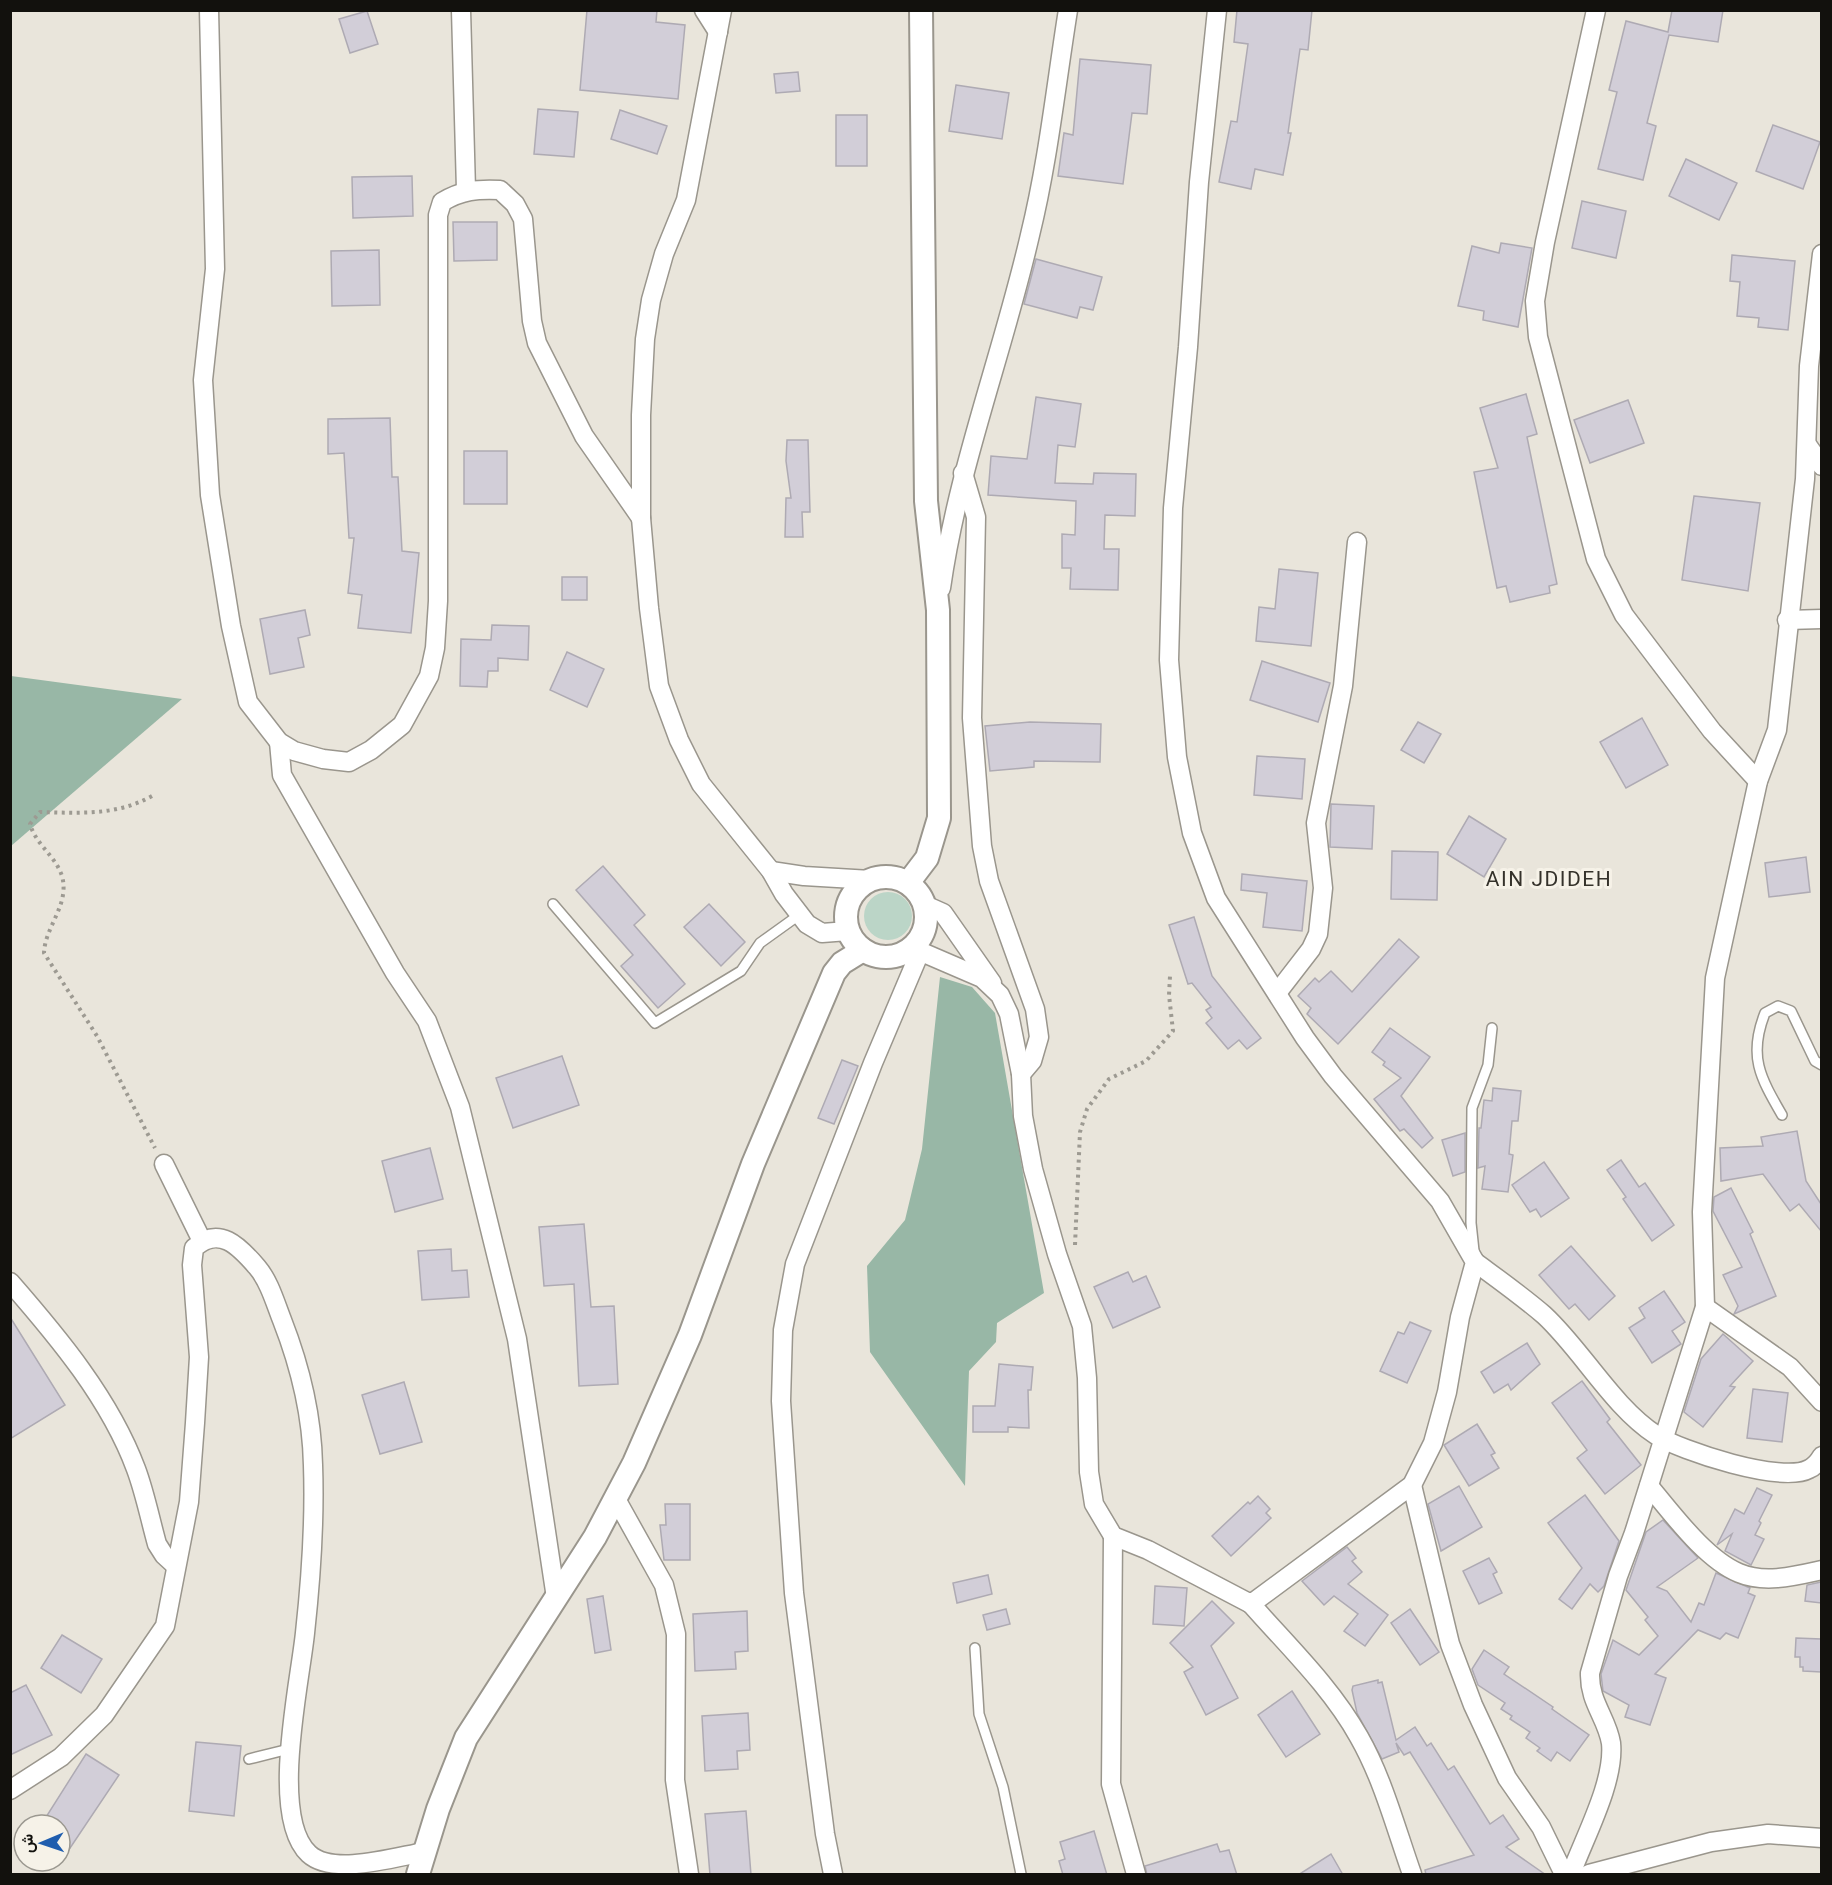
<svg xmlns="http://www.w3.org/2000/svg" width="1832" height="1885" viewBox="0 0 1832 1885" font-family="Roboto,Vazirmatn,sans-serif">
<style>
.green{fill:#bbd5c7}
.forest{fill:#98b7a6}
.building{fill:#d2ced8;stroke:#aeaab3;stroke-width:1.5}
.lines{fill:none;stroke-linecap:round;stroke-linejoin:round}
.service-casing{stroke:#9a968d;stroke-width:12}
.minor-casing{stroke:#9a968d;stroke-width:21}
.tertiary-casing{stroke:#9a968d;stroke-width:26}
.path{stroke:#9d9a92;stroke-width:4;stroke-dasharray:3 4.5;stroke-linecap:butt}
.service{stroke:#fff;stroke-width:9}
.minor{stroke:#fff;stroke-width:18}
.tertiary{stroke:#fff;stroke-width:22}
.labels{text-anchor:middle;dominant-baseline:central;stroke-width:6;stroke-linejoin:round;paint-order:stroke}
.quarter-label{font-size:21px;letter-spacing:1.5px;fill:#35322b;stroke:#f6f2e8}
</style>
<rect width="100%" height="100%" fill="#e9e5db"/>
<circle class="green" cx="888" cy="916" r="24"/>
<g class="forest">
<polygon points="11,676 182,699 11,846"/>
<polygon points="940,977 972,987 995,1013 1044,1293 997,1323 996,1342 969,1371 965,1486 870,1352 867,1266 905,1220 922,1149"/>
</g>
<g class="building">
<polygon points="587,10 657,10 656,22 685,25 678,99 580,90"/>
<polygon points="1237,10 1312,10 1308,50 1300,49 1288,133 1291,133 1283,175 1255,169 1251,189 1219,182 1231,121 1237,122 1248,44 1234,42"/>
<polygon points="1672,10 1723,10 1718,42 1669,35 1647,123 1656,126 1643,180 1598,169 1617,92 1609,90 1626,21 1668,32"/>
<polygon points="367,11 378,44 350,53 339,19"/>
<polygon points="1080,59 1151,65 1147,114 1132,113 1123,184 1058,176 1064,133 1073,135"/>
<polygon points="798,72 800,91 776,93 774,74"/>
<polygon points="956,85 1009,93 1002,139 949,131"/>
<polygon points="538,109 578,112 574,157 534,154"/>
<polygon points="620,110 667,126 657,154 611,139"/>
<rect x="836" y="115" width="31" height="51"/>
<polygon points="1773,125 1820,142 1803,189 1756,171"/>
<polygon points="1686,159 1737,183 1719,220 1669,196"/>
<polygon points="412,176 413,216 353,218 352,177"/>
<polygon points="1582,201 1626,211 1616,258 1572,248"/>
<polygon points="453,222 497,222 497,260 454,261"/>
<polygon points="1501,243 1532,248 1518,327 1483,320 1484,311 1458,306 1472,246 1499,253"/>
<polygon points="379,250 380,305 332,306 331,251"/>
<polygon points="1732,255 1795,261 1788,330 1758,327 1759,318 1737,316 1740,282 1730,281"/>
<polygon points="1036,259 1102,277 1093,310 1080,307 1077,318 1024,304"/>
<polygon points="1526,394 1537,434 1527,437 1557,584 1549,586 1550,593 1510,602 1506,586 1497,588 1474,472 1498,468 1480,408"/>
<polygon points="1036,397 1081,404 1075,447 1058,445 1055,483 1093,484 1094,473 1136,474 1135,516 1105,515 1104,549 1119,549 1118,590 1070,589 1071,568 1062,568 1062,534 1075,535 1076,501 988,495 991,456 1027,459"/>
<polygon points="1628,400 1644,443 1590,463 1574,420"/>
<polygon points="390,418 392,477 398,477 402,551 419,553 411,633 358,628 362,595 348,593 354,538 349,538 344,453 328,454 328,419"/>
<polygon points="787,440 808,440 810,512 802,512 803,537 785,537 786,498 791,498 786,461"/>
<rect x="464" y="451" width="43" height="53"/>
<polygon points="1694,496 1760,503 1748,591 1682,580"/>
<polygon points="1279,569 1318,573 1311,646 1256,641 1259,607 1275,609"/>
<rect x="562" y="577" width="25" height="23"/>
<polygon points="305,610 310,635 298,638 304,667 270,674 260,619"/>
<polygon points="492,625 529,626 528,660 498,658 498,671 488,671 487,687 460,686 461,639 491,640"/>
<polygon points="567,652 604,669 587,707 550,690"/>
<polygon points="1262,661 1330,683 1318,722 1250,700"/>
<polygon points="1642,718 1668,765 1626,788 1600,742"/>
<polygon points="1030,722 1101,724 1100,762 1034,761 1034,767 990,771 985,726"/>
<polygon points="1418,722 1441,734 1424,763 1401,750"/>
<polygon points="1257,756 1305,759 1302,799 1254,795"/>
<polygon points="1331,804 1374,806 1372,849 1330,847"/>
<polygon points="1469,816 1506,839 1484,877 1447,854"/>
<polygon points="1392,851 1438,852 1437,900 1391,899"/>
<polygon points="1806,857 1810,892 1769,897 1765,863"/>
<polygon points="603,866 645,915 634,925 685,984 658,1008 621,966 633,955 576,890"/>
<polygon points="1242,874 1307,881 1302,931 1263,927 1267,893 1241,890"/>
<polygon points="709,904 745,942 721,966 684,927"/>
<polygon points="1194,917 1212,976 1261,1038 1247,1049 1239,1040 1228,1049 1206,1023 1212,1018 1206,1010 1211,1007 1192,983 1188,984 1169,925"/>
<polygon points="1399,939 1419,957 1338,1044 1307,1014 1311,1008 1298,996 1315,978 1319,982 1331,971 1352,992"/>
<polygon points="1390,1028 1430,1057 1401,1096 1433,1138 1422,1148 1404,1129 1400,1131 1374,1099 1401,1078 1383,1065 1385,1062 1372,1052"/>
<polygon points="562,1056 579,1105 513,1128 496,1078"/>
<polygon points="842,1060 858,1066 834,1124 818,1118"/>
<polygon points="1493,1088 1521,1091 1518,1121 1512,1121 1509,1154 1513,1155 1508,1192 1482,1189 1485,1166 1478,1168 1479,1128 1481,1128 1484,1100 1492,1101"/>
<polygon points="1797,1131 1806,1181 1821,1204 1821,1231 1799,1204 1790,1211 1763,1174 1721,1181 1720,1148 1763,1146 1761,1137"/>
<polygon points="1465,1133 1465,1172 1453,1176 1442,1140"/>
<polygon points="430,1148 443,1199 395,1212 382,1161"/>
<polygon points="1621,1160 1639,1187 1645,1183 1674,1225 1652,1241 1623,1199 1626,1197 1607,1170"/>
<polygon points="1544,1162 1569,1198 1541,1217 1536,1209 1530,1212 1512,1185"/>
<polygon points="1731,1188 1753,1232 1750,1234 1776,1296 1734,1314 1738,1306 1723,1275 1742,1267 1713,1211 1714,1197"/>
<polygon points="584,1224 591,1307 614,1306 618,1384 579,1386 574,1284 544,1286 539,1227"/>
<polygon points="1571,1246 1615,1296 1589,1320 1575,1304 1569,1309 1539,1275"/>
<polygon points="451,1249 452,1271 467,1270 469,1297 422,1300 418,1251"/>
<polygon points="1128,1272 1133,1282 1146,1276 1160,1307 1113,1328 1094,1287"/>
<polygon points="1664,1291 1685,1322 1672,1331 1681,1344 1652,1363 1629,1328 1645,1318 1639,1308"/>
<polygon points="10,1317 65,1405 10,1439"/>
<polygon points="1410,1322 1431,1331 1407,1383 1380,1371 1398,1332 1404,1334"/>
<polygon points="1723,1334 1753,1361 1730,1386 1735,1387 1703,1427 1684,1412 1701,1359"/>
<polygon points="1527,1343 1540,1364 1511,1390 1508,1384 1494,1393 1481,1372"/>
<polygon points="999,1364 1033,1367 1031,1390 1028,1390 1029,1428 1008,1427 1008,1432 973,1432 973,1406 995,1406"/>
<polygon points="1582,1381 1610,1419 1607,1422 1641,1465 1605,1494 1577,1458 1587,1450 1552,1403"/>
<polygon points="404,1382 422,1442 380,1454 362,1395"/>
<polygon points="1753,1389 1788,1393 1782,1442 1747,1438"/>
<polygon points="1477,1424 1495,1453 1491,1455 1499,1468 1469,1486 1444,1445"/>
<polygon points="1459,1486 1482,1527 1441,1551 1428,1504"/>
<polygon points="1757,1488 1772,1495 1759,1521 1761,1523 1755,1535 1764,1539 1751,1565 1725,1551 1732,1534 1717,1545 1735,1509 1744,1514"/>
<polygon points="1585,1495 1619,1541 1604,1586 1598,1592 1590,1584 1572,1609 1559,1599 1582,1568 1548,1523"/>
<polygon points="1258,1496 1270,1509 1266,1513 1271,1518 1231,1556 1212,1536 1248,1502 1250,1504"/>
<polygon points="665,1504 690,1504 690,1560 664,1560 660,1525 666,1525"/>
<polygon points="1663,1520 1698,1558 1657,1587 1667,1591 1691,1622 1699,1603 1704,1605 1716,1573 1750,1588 1748,1593 1755,1596 1738,1638 1726,1633 1720,1639 1698,1630 1655,1674 1666,1678 1650,1725 1625,1717 1629,1705 1603,1691 1601,1674 1613,1640 1639,1655 1658,1636 1645,1620 1648,1617 1626,1590 1646,1532"/>
<polygon points="1347,1547 1356,1558 1352,1561 1362,1572 1348,1584 1388,1615 1365,1646 1344,1631 1358,1614 1334,1596 1324,1605 1302,1581"/>
<polygon points="1489,1558 1497,1572 1493,1574 1502,1593 1479,1604 1463,1571"/>
<polygon points="988,1575 992,1594 957,1603 953,1583"/>
<polygon points="1821,1582 1821,1603 1805,1601 1807,1585"/>
<polygon points="1155,1586 1187,1588 1184,1626 1153,1624"/>
<polygon points="603,1596 611,1650 595,1653 587,1599"/>
<polygon points="1212,1601 1234,1623 1211,1646 1238,1698 1206,1715 1184,1672 1193,1667 1170,1643"/>
<polygon points="1006,1609 1010,1624 987,1630 983,1615"/>
<polygon points="1410,1609 1439,1652 1420,1665 1391,1623"/>
<polygon points="747,1611 748,1651 735,1652 736,1669 695,1671 693,1614"/>
<polygon points="62,1635 102,1659 81,1693 41,1668"/>
<polygon points="1796,1638 1821,1639 1821,1672 1803,1671 1803,1667 1800,1667 1800,1657 1795,1657"/>
<polygon points="1484,1650 1509,1667 1504,1674 1553,1707 1552,1709 1589,1735 1570,1761 1557,1752 1551,1761 1537,1751 1540,1748 1526,1738 1530,1732 1510,1719 1512,1716 1501,1709 1505,1703 1478,1685 1472,1669"/>
<polygon points="1378,1680 1378,1683 1382,1682 1396,1740 1415,1727 1427,1746 1431,1743 1448,1770 1454,1766 1490,1824 1503,1815 1519,1839 1506,1847 1546,1875 1426,1875 1425,1870 1474,1855 1410,1752 1404,1755 1396,1743 1399,1752 1382,1759 1357,1713 1352,1690 1353,1686"/>
<polygon points="26,1685 52,1735 10,1755 10,1693"/>
<polygon points="1292,1691 1320,1734 1286,1757 1258,1715"/>
<polygon points="748,1713 750,1750 737,1751 738,1769 705,1771 702,1716"/>
<polygon points="196,1742 241,1746 234,1816 189,1811"/>
<polygon points="86,1754 119,1775 60,1863 60,1825 41,1825"/>
<polygon points="746,1811 751,1875 710,1875 705,1814"/>
<polygon points="1094,1831 1107,1875 1063,1875 1059,1861 1065,1859 1060,1842"/>
<polygon points="1217,1844 1220,1852 1229,1850 1237,1875 1147,1875 1145,1866"/>
<polygon points="1331,1854 1343,1875 1298,1875"/>
</g>
<g class="lines">
<defs>
<g id="service">
<polyline points="553,904 655,1023 741,971 760,943 799,915"/>
<path d="M1782,1115C1760,1077 1748,1056 1765,1013L1778,1006L1791,1011L1815,1061L1822,1065"/>
<polyline points="1474,1251 1471,1223 1472,1108 1488,1065 1492,1028"/>
<polyline points="975,1648 979,1714 1003,1787 1021,1874"/>
<polyline points="249,1759 289,1749"/>
</g>
<g id="minor">
<path d="M209,10L215,269L203,380L210,495L231,626L248,702L279,742L294,751L323,759L349,762L371,750L402,725L429,676L435,648L438,601V215L442,202C462,190 477,189 500,190L515,204L523,219L532,321L537,343L584,436L641,518"/>
<polyline points="461,10 466,190"/>
<polyline points="704,10 718,32"/>
<polyline points="722,10 686,200 664,254 651,300 645,339 641,415 641,518 649,608 659,686 679,740 701,784 771,871 784,894 807,924 822,933 848,931"/>
<polyline points="1596,10 1545,242 1535,301 1538,337 1596,559 1624,615 1712,731 1758,781"/>
<polyline points="1808,446 1822,466"/>
<polyline points="963,473 976,517 972,718 982,846 989,881 1035,1009 1039,1037 1032,1061 1021,1074"/>
<path d="M941,588C958,467 1003,353 1030,235C1048,162 1056,85 1068,10"/>
<polyline points="1787,620 1822,619"/>
<polyline points="279,742 282,775 395,973 427,1021 460,1107 517,1339 556,1598"/>
<polyline points="771,871 804,876 871,880"/>
<polyline points="925,905 943,913 992,983"/>
<polyline points="910,947 982,978 1000,995 1009,1014 1021,1074 1023,1116 1033,1169 1057,1254 1082,1326 1087,1378 1089,1472 1094,1504 1113,1536 1148,1550 1251,1604 1412,1485 1433,1443 1447,1392 1460,1317 1475,1262 1440,1201 1333,1076 1305,1038 1216,898 1192,833 1177,757 1169,660 1173,508 1188,347 1199,182 1217,10"/>
<polyline points="1277,993 1311,949 1318,934 1323,888 1316,823 1343,686 1357,542"/>
<polyline points="164,1164 202,1241"/>
<path d="M1475,1262C1498,1279 1522,1296 1544,1315C1582,1350 1612,1406 1656,1435C1681,1451 1782,1484 1809,1469C1814,1467 1819,1461 1822,1456"/>
<path d="M10,1282C58,1337 110,1399 136,1469C145,1493 150,1519 157,1544L164,1555L176,1566"/>
<polyline points="1705,1307 1790,1367 1822,1402"/>
<polyline points="1412,1485 1450,1644 1473,1705 1507,1778 1541,1827 1564,1874"/>
<path d="M1649,1486C1672,1513 1705,1559 1739,1573C1765,1584 1795,1576 1822,1570"/>
<polyline points="616,1499 664,1585 676,1634 675,1780 689,1874"/>
<polyline points="1113,1536 1111,1784 1136,1874"/>
<path d="M1251,1604C1288,1646 1331,1687 1359,1737C1383,1779 1396,1829 1412,1874"/>
<path d="M10,1790L61,1757L104,1715L165,1626L189,1502L195,1423L199,1357L192,1265L194,1248C219,1225 239,1246 257,1267C269,1281 275,1302 282,1320C300,1366 312,1416 313,1465C315,1521 311,1578 305,1633C300,1683 269,1817 309,1854C333,1876 395,1857 424,1852"/>
<polyline points="833,1874 825,1834 794,1593 781,1401 783,1330 795,1264 873,1063 920,952"/>
<path d="M1571,1874C1584,1838 1615,1782 1611,1743C1607,1718 1589,1702 1590,1673L1618,1576L1634,1533L1705,1307L1702,1212L1715,978L1758,781L1777,730L1805,479L1809,366L1822,254"/>
<polyline points="1589,1874 1711,1842 1768,1834 1822,1838"/>
</g>
<g id="tertiary">
<circle cx="886" cy="917" r="40"/>
<polyline points="908,883 927,858 939,818 938,610 926,501 921,10"/>
<polyline points="418,1874 438,1809 466,1738 595,1537 634,1463 690,1335 753,1164 834,973 842,963 863,950"/>
</g>
</defs>
<use href="#service" class="service-casing"/>
<use href="#minor" class="minor-casing"/>
<use href="#tertiary" class="tertiary-casing"/>
<g class="path">
<path d="M152,796C116,816 79,813 40,812L30,824C36,845 55,855 62,876C70,905 45,926 44,953L97,1036L155,1148"/>
<polyline points="1075,1245 1080,1132 1087,1109 1109,1079 1146,1061 1173,1031 1169,995 1170,976"/>
</g>
<use href="#service" class="service"/>
<use href="#minor" class="minor"/>
<use href="#tertiary" class="tertiary"/>
</g>
<g class="labels">
<g class="quarter-label">
<text x="1549" y="879">AIN JDIDEH</text>
</g>
</g>
<rect width="1832" height="1885" fill="none" stroke="#12110d" stroke-width="24"/>
<g transform="translate(42 1843) rotate(268)"><circle r="28" fill="#f6f2e8" stroke="#9b9890" stroke-width="1.5"/>
<path d="M0-4.5L10 22L0 15L-10 22Z" fill="#1f5dae"/>
<text y="-9" font-size="16" font-weight="bold" text-anchor="middle" fill="#12110d">ش</text>
</g>
</svg>
